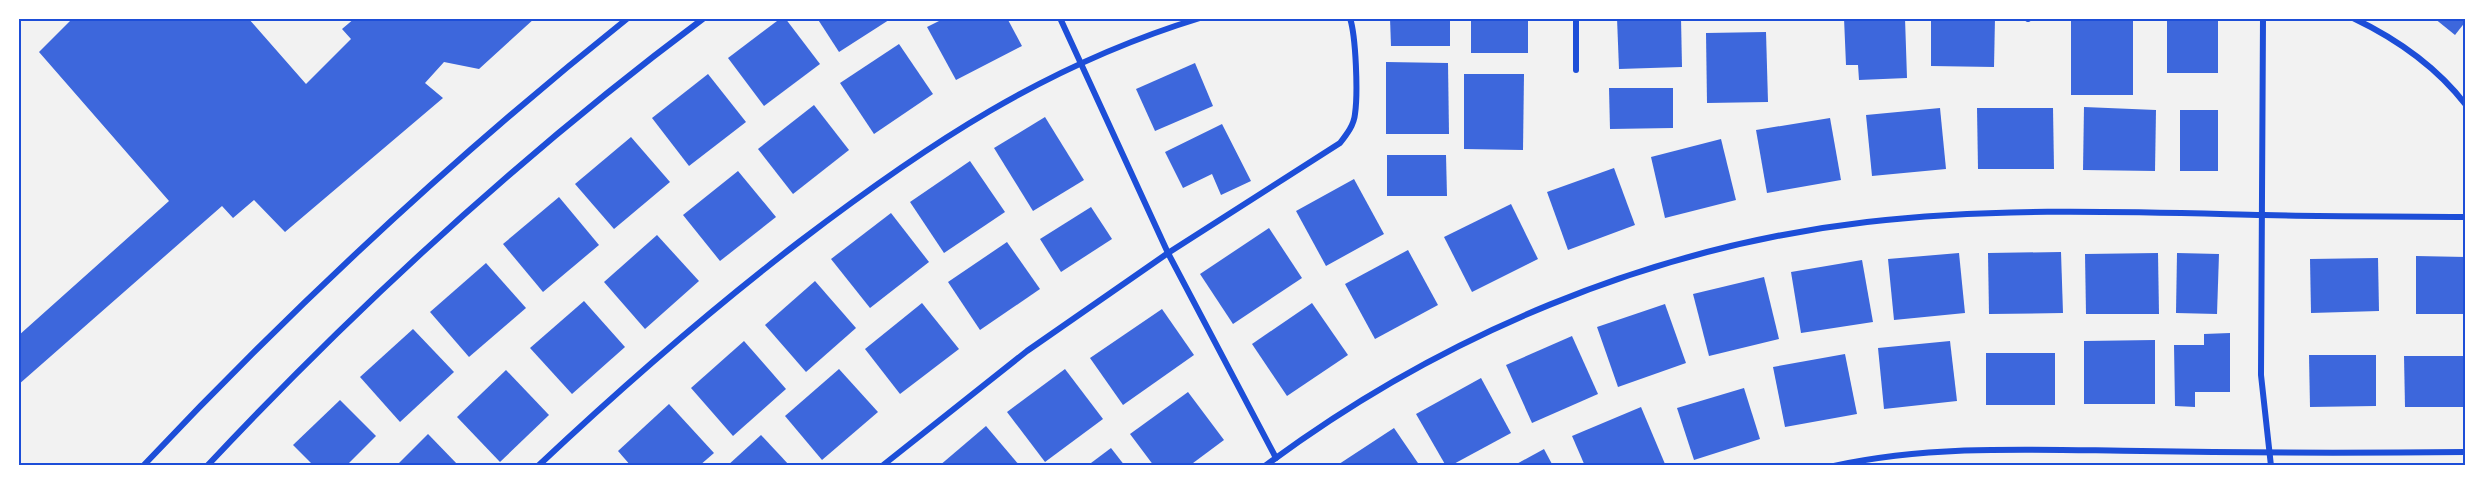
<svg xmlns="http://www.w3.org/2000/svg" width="2484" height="484" viewBox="0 0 2484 484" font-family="'Roboto Condensed',sans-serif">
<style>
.building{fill:#3d67dc}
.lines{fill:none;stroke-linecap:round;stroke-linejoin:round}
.minor{stroke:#1d4ed8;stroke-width:6}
.neatline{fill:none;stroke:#1d4ed8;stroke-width:2}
</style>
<rect width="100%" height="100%" fill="#f2f2f2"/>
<g class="building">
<polygon points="73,18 248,18 306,84 351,39 342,29 355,18 535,18 479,69 444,62 425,83 443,98 285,232 254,200 233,218 222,206 18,385 18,336 169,201 39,52"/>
<polygon points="781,18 785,18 820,64 764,106 728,58"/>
<polygon points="817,18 892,18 839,52"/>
<polygon points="945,18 1007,18 1022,46 956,80 927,27"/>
<polygon points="1390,18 1450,18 1450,46 1391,46"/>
<rect x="1471" y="18" width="57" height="35"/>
<polygon points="1617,18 1681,18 1682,67 1619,69"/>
<polygon points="1844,18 1905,18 1907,78 1859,80 1858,65 1846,65"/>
<polygon points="1931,18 1995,18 1994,67 1931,66"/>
<rect x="2071" y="18" width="62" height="77"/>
<rect x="2167" y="18" width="51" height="55"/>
<polygon points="2434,18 2466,18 2466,21 2455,35"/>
<polygon points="1766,32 1768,102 1707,103 1706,33"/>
<polygon points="899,44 933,94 874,134 840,83"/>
<polygon points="1386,62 1448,63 1449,134 1386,134"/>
<polygon points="1195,63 1213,106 1155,131 1136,89"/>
<polygon points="708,74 746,122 689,166 652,118"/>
<polygon points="1464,74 1524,74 1523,150 1464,149"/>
<polygon points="1609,88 1673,88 1673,128 1610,129"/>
<polygon points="814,105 849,150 793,194 758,149"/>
<polygon points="2084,107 2156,110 2155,171 2083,170"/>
<polygon points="1940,108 1946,169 1872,176 1866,115"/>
<polygon points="1977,108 2053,108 2054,169 1978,169"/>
<rect x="2180" y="110" width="38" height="61"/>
<polygon points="1045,117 1084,180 1033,211 994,148"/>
<polygon points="1830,118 1841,180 1767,193 1756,130"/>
<polygon points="1222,124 1251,181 1221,195 1212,174 1183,188 1165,152"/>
<polygon points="631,137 670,182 614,229 575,184"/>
<polygon points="1721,139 1736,200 1665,218 1651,157"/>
<polygon points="1387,155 1446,155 1447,196 1387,196"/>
<polygon points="970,161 1005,212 944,253 910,202"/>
<polygon points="1614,168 1635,225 1568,250 1547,192"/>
<polygon points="738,171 776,217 720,261 683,215"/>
<polygon points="1354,179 1384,234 1326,266 1296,211"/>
<polygon points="559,197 599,245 543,292 503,244"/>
<polygon points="1511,204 1538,259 1472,292 1444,237"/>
<polygon points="1091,207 1112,239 1061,272 1040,239"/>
<polygon points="891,213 929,262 870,308 831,259"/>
<polygon points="1269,228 1302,278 1233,324 1200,274"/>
<polygon points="657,235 699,281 645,329 604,282"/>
<polygon points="1007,242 1040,289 980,330 948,282"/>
<polygon points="1408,250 1438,305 1375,339 1345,284"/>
<polygon points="2061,252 2063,313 1989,314 1988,253"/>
<polygon points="1959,253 1965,313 1894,320 1888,259"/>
<polygon points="2158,253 2159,314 2086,314 2085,254"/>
<polygon points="2177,253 2219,254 2217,314 2176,313"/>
<polygon points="2416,256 2466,257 2466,314 2416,314"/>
<polygon points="2378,258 2379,311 2311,313 2310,259"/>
<polygon points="1862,260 1873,322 1801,333 1791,272"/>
<polygon points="486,263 526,308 469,357 430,312"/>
<polygon points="1764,277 1779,339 1709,356 1693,294"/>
<polygon points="815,281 856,328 806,372 765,325"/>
<polygon points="584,301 625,347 572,394 530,348"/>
<polygon points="922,303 959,349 900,394 865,349"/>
<polygon points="1312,303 1348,355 1287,396 1252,344"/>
<polygon points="1665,304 1686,363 1618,387 1597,327"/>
<polygon points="1162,309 1194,355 1123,405 1090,358"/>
<polygon points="413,329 454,372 400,422 360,377"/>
<polygon points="2230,333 2230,392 2195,392 2195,407 2175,406 2174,345 2204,345 2204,334"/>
<polygon points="1572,336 1598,394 1532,423 1506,365"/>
<polygon points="2155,340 2155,404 2084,404 2084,341"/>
<polygon points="744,341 786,389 733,436 691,388"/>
<polygon points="1950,341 1957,401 1884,409 1878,348"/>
<rect x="1986" y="353" width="69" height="52"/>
<polygon points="1845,354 1857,414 1785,427 1773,367"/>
<polygon points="2309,355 2376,355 2376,406 2310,407"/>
<polygon points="2404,356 2466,356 2466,407 2405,407"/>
<polygon points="839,369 878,412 822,460 785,416"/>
<polygon points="1065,369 1103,419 1045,462 1007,412"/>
<polygon points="506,370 549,415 500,462 457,417"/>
<polygon points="1481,378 1511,433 1450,466 1446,466 1416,414"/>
<polygon points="1744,388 1760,439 1694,460 1677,408"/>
<polygon points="1188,392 1224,440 1189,466 1154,466 1130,434"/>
<polygon points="340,400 376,436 346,466 314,466 293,445"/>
<polygon points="669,404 714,453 699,466 631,466 618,451"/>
<polygon points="1641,407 1665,464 1659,466 1585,466 1572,436"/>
<polygon points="986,426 1020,466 939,466"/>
<polygon points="1394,428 1420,466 1336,466"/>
<polygon points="428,434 459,466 396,466"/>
<polygon points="761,435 790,466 727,466"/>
<polygon points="1111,448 1125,466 1087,466"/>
<polygon points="1544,449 1553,466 1513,466"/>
</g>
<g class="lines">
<g class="minor">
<polyline points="1060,18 1168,253 1276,458"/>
<polyline points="1576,18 1576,70"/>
<polyline points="2028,18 2028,19"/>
<polyline points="2263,18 2261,375 2271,466"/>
<path d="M2353,18C2397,39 2436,66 2466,105"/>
<path d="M143,466C295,305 455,156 628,18"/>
<path d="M207,466C359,304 526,151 704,18"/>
<path d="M538,466C622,387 708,312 799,242C926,145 1046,65 1200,18"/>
<path d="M882,466L1027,351L1168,253L1340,143C1347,134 1354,125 1355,114C1358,93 1356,37 1350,18"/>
<path d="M1265,466C1439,336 1650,247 1867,222C1998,207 2132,212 2264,215C2331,217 2399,216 2466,217"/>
<path d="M1834,466C1935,444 2040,450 2142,451C2250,453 2358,453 2466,452"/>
</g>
</g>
<rect width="2484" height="484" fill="none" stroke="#ffffff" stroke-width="39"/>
<rect x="20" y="20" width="2444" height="444" class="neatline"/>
</svg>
